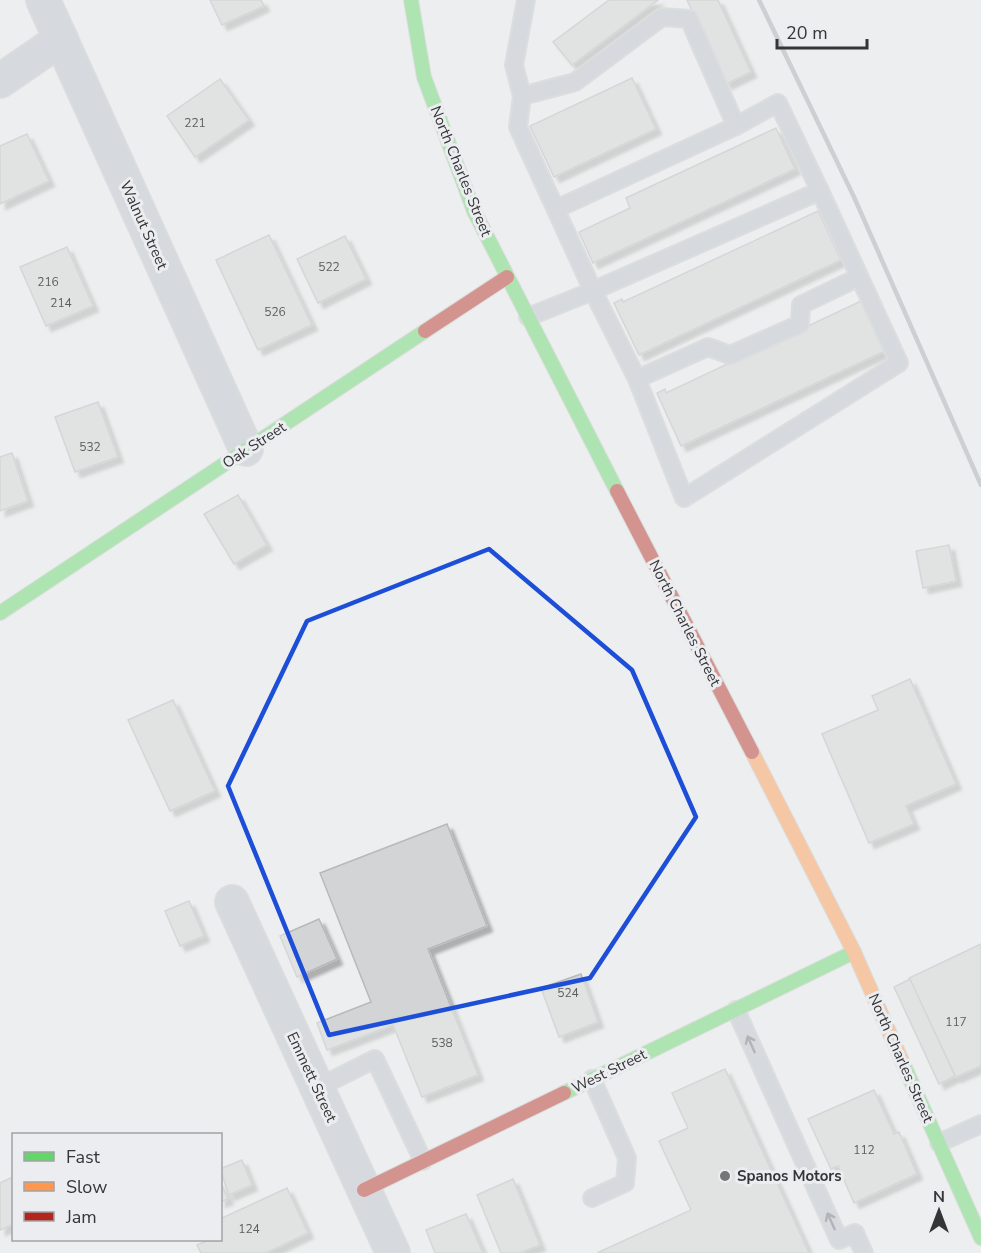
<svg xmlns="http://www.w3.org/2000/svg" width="981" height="1253" viewBox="0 0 981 1253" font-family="'Nunito Sans',sans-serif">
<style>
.building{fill:#d3d4d5;stroke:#b8b9ba;stroke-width:1.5;filter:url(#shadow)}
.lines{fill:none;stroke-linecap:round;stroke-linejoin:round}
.lane-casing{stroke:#c8c9ca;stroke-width:20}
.street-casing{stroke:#c8c9ca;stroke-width:36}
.fast-casing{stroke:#c8c9ca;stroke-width:16}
.slow-casing{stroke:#c8c9ca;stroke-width:16}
.jam-casing{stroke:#c8c9ca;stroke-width:16}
.lane{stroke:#bac1cb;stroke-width:16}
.street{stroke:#bac1cb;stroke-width:33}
.fast{stroke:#63d668;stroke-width:14}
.slow{stroke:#ff974d;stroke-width:14}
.jam{stroke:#b3261e;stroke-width:14}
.rail{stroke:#a6abb2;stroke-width:4.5}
.oneway{stroke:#6a6d72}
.marked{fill:none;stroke:#1d4ed8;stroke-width:4.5;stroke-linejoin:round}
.poi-dot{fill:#757677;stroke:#ecedf0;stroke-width:2}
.labels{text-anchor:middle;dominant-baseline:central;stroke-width:6;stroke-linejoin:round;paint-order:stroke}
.number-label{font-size:12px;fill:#5c5d5e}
.street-label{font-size:15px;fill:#353536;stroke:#ecedf0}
.poi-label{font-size:15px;font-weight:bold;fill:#353536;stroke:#ecedf0;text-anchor:start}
</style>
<defs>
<filter id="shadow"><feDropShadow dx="5.5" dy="5.5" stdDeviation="1.5" flood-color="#0004"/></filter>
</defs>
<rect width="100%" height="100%" fill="#edeeef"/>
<g class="building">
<polygon points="210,0 261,0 264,6 222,25"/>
<polygon points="609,0 658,0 572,65 553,42"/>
<polygon points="687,0 718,0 751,72 726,84"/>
<polygon points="632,78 656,129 554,177 530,126"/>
<polygon points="220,79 249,120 195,157 167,116"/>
<polygon points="776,128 795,169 593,263 579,232 630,208 626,198"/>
<polygon points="27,134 49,181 0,204 0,146"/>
<polygon points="818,211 841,260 639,355 614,303 622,299 623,302"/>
<polygon points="269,235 312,325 258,350 216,260"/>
<polygon points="345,236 366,279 318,303 297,259"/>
<polygon points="67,247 93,306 46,326 20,267"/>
<polygon points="861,301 885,351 681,446 657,393 665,389 666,393"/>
<polygon points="98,402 118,457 75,472 55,417"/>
<polygon points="12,453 28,501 0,511 0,457"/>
<polygon points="238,495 267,545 234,564 204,514"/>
<polygon points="949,545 956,581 923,588 916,551"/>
<polygon points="910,679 956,784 906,806 914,824 869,843 822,734 878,710 872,696"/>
<polygon points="173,700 215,791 170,811 128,720"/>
<polygon points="447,824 487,926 428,949 478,1075 422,1097 393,1025 327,1050 317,1023 371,1002 320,873"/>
<polygon points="189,901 204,936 180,946 165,911"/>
<polygon points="319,919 337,959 297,977 280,936"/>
<polygon points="981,944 981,1066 956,1077 909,978"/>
<polygon points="581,974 598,1022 559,1037 541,988"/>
<polygon points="910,979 955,1076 939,1084 894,987"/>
<polygon points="725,1069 809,1253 597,1253 691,1210 659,1141 688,1128 672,1093"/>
<polygon points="874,1090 894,1134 899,1132 917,1174 854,1203 838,1166 831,1169 808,1119"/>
<polygon points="242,1160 252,1185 229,1195 220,1169"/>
<polygon points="13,1177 14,1224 0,1230 0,1183"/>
<polygon points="513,1179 540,1245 520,1253 501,1253 477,1195"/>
<polygon points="220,1181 228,1199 220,1202"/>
<polygon points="287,1188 308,1233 266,1253 201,1253 197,1245 208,1240 220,1240 220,1219"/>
<polygon points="466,1214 483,1253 435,1253 426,1230"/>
</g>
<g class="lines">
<defs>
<g id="lane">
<polyline points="522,96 514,65 526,0"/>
<polyline points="556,209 736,126"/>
<polyline points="528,317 583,295 820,191 899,363 684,498 637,379 708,347 730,355 800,324 801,305 859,277"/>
<polyline points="637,379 593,291 518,127 522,96 575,82 662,17 689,19 736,126 778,103 820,191"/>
<polyline points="736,1010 839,1240 855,1233 864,1253"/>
<polyline points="592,1079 627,1158 625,1183 592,1198"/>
<polyline points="317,1088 375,1059 423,1161"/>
<polyline points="939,1143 981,1124"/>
</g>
<g id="street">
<polyline points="43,0 246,449"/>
<polyline points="0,81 61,39"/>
<polyline points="232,902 393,1253"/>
</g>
<g id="fast">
<polyline points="411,0 424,77 474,211 617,491"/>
<polyline points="0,613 425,331"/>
<polyline points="902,1061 981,1238"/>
<polyline points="564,1093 854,952"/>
</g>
<polyline id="slow" points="752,752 854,952 902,1061"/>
<g id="jam">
<polyline points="425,331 507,277"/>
<polyline points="617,491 752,752"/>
<polyline points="364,1190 564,1093"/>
</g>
</defs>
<use href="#lane" class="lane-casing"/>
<use href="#street" class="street-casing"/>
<use href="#fast" class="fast-casing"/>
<use href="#slow" class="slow-casing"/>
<use href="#jam" class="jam-casing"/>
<use href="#lane" class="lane"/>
<use href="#street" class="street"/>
<use href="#fast" class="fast"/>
<use href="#slow" class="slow"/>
<use href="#jam" class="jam"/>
<polyline class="rail" points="759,0 854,197 981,485"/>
</g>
<defs><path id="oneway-shaft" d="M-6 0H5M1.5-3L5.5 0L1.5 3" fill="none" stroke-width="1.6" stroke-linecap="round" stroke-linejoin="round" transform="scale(1.5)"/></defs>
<g class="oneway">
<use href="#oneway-shaft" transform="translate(751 1044) rotate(-114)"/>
<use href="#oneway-shaft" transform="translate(831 1221) rotate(-114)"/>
</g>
<path d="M0 0H981V1253H0ZM489,549L632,670L696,817L590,978L329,1035L228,786L307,621Z" fill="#edeeef" fill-opacity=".55" fill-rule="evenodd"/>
<path class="marked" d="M489,549L632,670L696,817L590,978L329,1035L228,786L307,621Z"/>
<circle class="poi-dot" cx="725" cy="1176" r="6"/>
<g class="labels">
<g class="number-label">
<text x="195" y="123">221</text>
<text x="329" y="267">522</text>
<text x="48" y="282">216</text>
<text x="61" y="303">214</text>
<text x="275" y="312">526</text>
<text x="90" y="447">532</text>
<text x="568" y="993">524</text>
<text x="956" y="1022">117</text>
<text x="442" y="1043">538</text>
<text x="864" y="1150">112</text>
<text x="249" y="1229">124</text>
</g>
<g class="street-label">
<text transform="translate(461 171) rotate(68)">North Charles Street</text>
<text transform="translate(144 225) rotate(66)">Walnut Street</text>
<text transform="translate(254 445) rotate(-33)">Oak Street</text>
<text transform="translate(685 623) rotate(63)">North Charles Street</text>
<text transform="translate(901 1058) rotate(66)">North Charles Street</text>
<text transform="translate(609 1071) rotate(-26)">West Street</text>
<text transform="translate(312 1077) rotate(65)">Emmett Street</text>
</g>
<g class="poi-label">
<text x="737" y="1176">Spanos Motors</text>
</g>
</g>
<rect x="12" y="1133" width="210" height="108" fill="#ecedf0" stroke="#a3a3a6" stroke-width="1.5"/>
<rect x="24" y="1152" width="30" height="9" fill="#63d668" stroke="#a3a3a6" stroke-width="1.5"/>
<text x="66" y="1163" font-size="18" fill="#353536">Fast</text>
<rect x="24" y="1182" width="30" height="9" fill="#ff974d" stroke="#a3a3a6" stroke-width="1.5"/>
<text x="66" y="1193" font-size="18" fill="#353536">Slow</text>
<rect x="24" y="1212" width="30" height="9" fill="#b3261e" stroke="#a3a3a6" stroke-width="1.5"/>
<text x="66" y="1223" font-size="18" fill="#353536">Jam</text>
<g transform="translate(939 1211)" stroke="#ecedf0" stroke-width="4.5" paint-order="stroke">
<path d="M0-4.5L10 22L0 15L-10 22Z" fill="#353536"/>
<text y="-9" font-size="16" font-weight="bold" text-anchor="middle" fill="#353536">N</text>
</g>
<path d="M777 39v9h90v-9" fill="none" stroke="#353536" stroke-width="3"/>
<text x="786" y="39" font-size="18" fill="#353536" stroke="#ecedf0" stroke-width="4.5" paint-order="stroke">20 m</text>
</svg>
